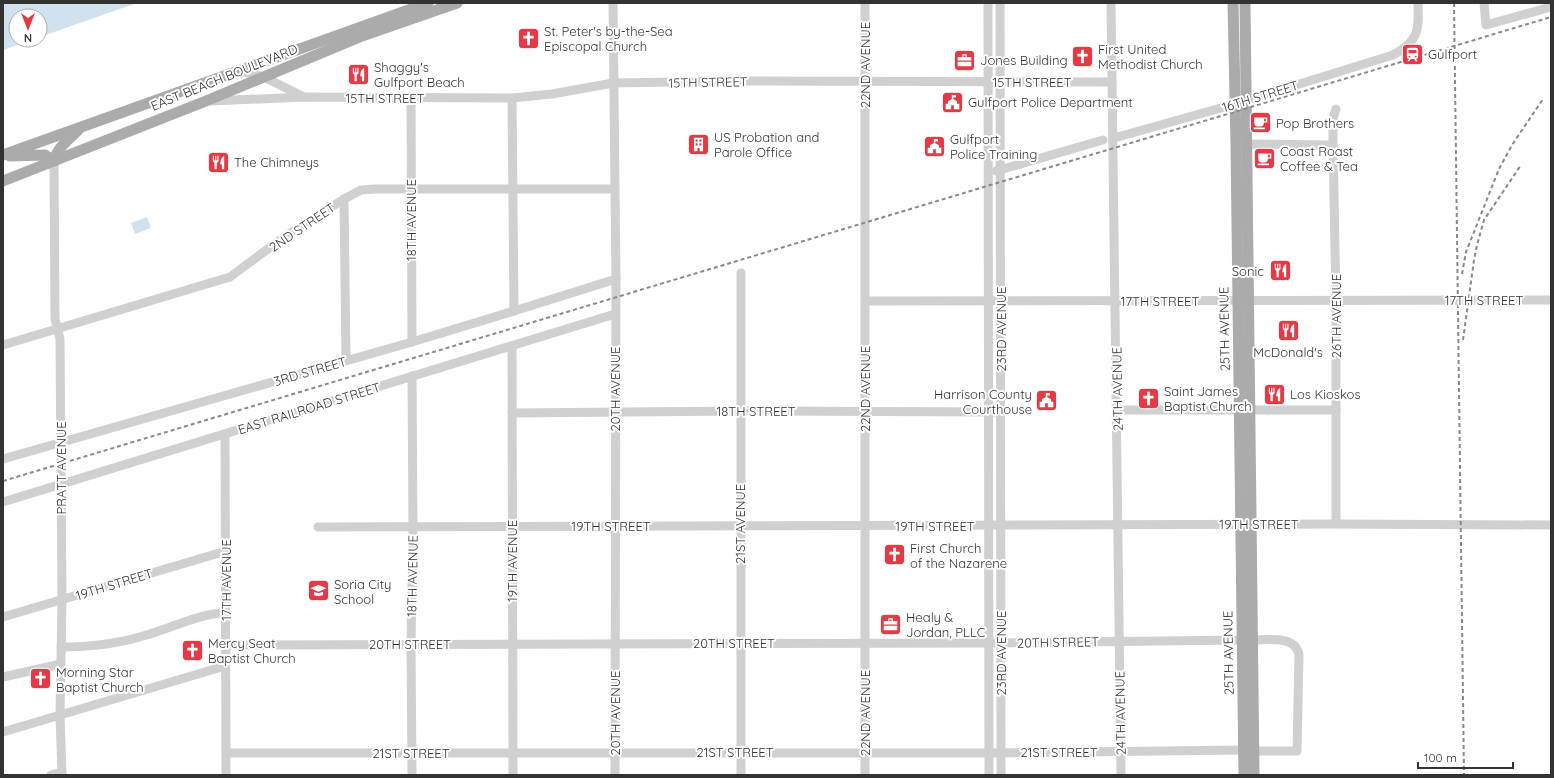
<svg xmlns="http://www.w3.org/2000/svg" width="1554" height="778" viewBox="0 0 1554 778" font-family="Quicksand,sans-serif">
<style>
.water{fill:#cfe2ee}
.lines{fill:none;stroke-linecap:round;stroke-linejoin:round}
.minor{stroke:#d0d0d0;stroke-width:9}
.major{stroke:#ababab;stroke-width:11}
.rail{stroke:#888;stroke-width:2;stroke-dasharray:4 3;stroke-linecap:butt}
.labels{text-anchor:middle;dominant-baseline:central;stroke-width:4;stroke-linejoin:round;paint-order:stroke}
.poi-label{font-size:13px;fill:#333;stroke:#fff;text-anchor:start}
.street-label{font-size:13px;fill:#333;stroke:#fff}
</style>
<rect width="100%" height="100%" fill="#fff"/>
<g class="water">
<polygon points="3,3 137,3 40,37 40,16 16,16 16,40 31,40 3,50"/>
<polygon points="147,217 151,228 135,234 131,223"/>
</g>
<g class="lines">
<g class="minor">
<polyline points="613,3 616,279 615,775"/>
<polyline points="988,3 989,775"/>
<polyline points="1000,3 1001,775"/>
<polyline points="1111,3 1121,775"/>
<polyline points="1484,3 1486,25 1551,7"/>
<polyline points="240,71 264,77 304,97"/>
<polyline points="411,98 412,342"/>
<polyline points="512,98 514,311"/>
<polyline points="211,101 305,97 512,98 552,94 613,83 740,81 1112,82"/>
<polyline points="1336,109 1333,118 1333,145 1336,300 1336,524"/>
<path d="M1114,138L1235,104L1393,55C1419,41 1419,31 1418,3"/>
<polyline points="1246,144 1333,145"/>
<polyline points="54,161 55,319 60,339 62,600 60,715 62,775"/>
<polyline points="996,171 1103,140"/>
<polyline points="344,199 346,360"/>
<polyline points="865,301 1551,300"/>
<polyline points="3,345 230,277 284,237 344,199 361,190 374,189 615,189"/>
<polyline points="512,347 513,775"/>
<polyline points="1117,410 1239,410"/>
<polyline points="1250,410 1336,410"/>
<polyline points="512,413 740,411 995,412"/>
<polyline points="225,434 226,775"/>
<polyline points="3,459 412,342 514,311 616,279"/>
<polyline points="3,502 615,314"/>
<polyline points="318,527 1336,524 1551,525"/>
<polyline points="3,617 226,551"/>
<path d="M1252,640C1268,640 1296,635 1299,655L1297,751H1253"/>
<polyline points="226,645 1002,643 1242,640"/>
<path d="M61,647C89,647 117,644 143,636C171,628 197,615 226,612"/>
<polyline points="3,677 61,664"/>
<polyline points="3,732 225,666"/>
<polyline points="227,753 989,753 1243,750"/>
<polyline points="51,775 62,772"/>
<polyline points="412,775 411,644 413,527 412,376"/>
<polyline points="741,775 741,273"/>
<polyline points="865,775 865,3"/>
</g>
<g class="major">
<polyline points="1233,3 1236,144 1244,775"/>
<polyline points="1245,3 1254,775"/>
<polyline points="3,155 428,3"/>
<path d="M10,156L45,155L54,161C58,146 69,140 79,129"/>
<polyline points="3,181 206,101 362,36 457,3"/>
</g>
<g class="rail">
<polyline points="1454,3 1464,775"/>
<polyline points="1462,274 1466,252 1499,169 1512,145 1543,99"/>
<polyline points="1463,340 1474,260 1477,245 1484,220 1521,165"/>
<polyline points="3,481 1551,17"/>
</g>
</g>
<defs>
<symbol id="church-square" viewBox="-11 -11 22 22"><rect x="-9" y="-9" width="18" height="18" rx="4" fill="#e63946" stroke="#fff"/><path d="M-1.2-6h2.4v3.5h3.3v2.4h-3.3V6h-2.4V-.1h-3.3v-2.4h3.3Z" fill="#fff"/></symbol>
<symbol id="station-square" viewBox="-11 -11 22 22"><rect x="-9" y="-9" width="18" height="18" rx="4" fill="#e63946" stroke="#fff"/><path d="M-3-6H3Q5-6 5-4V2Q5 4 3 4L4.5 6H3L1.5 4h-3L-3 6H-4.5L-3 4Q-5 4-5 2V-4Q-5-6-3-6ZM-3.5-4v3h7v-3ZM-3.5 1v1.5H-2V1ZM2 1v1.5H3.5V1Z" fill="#fff"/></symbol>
<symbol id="office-square" viewBox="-11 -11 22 22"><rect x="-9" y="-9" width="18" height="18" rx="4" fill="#e63946" stroke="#fff"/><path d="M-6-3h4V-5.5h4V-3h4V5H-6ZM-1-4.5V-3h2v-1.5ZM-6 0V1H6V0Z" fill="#fff"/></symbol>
<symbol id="restaurant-square" viewBox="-11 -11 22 22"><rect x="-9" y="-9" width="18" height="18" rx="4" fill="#e63946" stroke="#fff"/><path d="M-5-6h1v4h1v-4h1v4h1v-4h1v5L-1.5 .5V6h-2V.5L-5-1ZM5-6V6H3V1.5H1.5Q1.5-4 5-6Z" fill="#fff"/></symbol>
<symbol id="civic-square" viewBox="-11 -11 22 22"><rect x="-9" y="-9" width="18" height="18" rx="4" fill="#e63946" stroke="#fff"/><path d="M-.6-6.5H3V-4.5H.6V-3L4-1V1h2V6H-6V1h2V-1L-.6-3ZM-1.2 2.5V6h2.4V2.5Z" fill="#fff"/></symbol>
<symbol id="cafe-square" viewBox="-11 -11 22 22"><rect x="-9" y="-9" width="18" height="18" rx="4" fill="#e63946" stroke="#fff"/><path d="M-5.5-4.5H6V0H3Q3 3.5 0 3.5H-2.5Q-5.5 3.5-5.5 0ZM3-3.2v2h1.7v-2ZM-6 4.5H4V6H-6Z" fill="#fff"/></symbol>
<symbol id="building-square" viewBox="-11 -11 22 22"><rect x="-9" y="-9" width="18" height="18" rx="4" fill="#e63946" stroke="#fff"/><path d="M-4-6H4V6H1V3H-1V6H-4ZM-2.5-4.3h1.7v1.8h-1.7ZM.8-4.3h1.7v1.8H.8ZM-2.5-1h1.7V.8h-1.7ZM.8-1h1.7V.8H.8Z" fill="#fff"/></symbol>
<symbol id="school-square" viewBox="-11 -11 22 22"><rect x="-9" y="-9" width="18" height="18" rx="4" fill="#e63946" stroke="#fff"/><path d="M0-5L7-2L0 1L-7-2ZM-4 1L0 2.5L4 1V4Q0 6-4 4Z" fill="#fff"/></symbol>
</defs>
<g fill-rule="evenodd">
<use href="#church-square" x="516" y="26" width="25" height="25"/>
<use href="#station-square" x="1400" y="42" width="25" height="25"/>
<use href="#church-square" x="1070" y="44" width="25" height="25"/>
<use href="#office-square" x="952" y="48" width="25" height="25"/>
<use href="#restaurant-square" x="346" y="62" width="25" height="25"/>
<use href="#civic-square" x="940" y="90" width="25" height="25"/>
<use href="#cafe-square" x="1248" y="110" width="25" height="25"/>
<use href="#building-square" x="686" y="132" width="25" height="25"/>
<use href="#civic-square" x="922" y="134" width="25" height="25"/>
<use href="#cafe-square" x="1252" y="146" width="25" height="25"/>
<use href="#restaurant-square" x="206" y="150" width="25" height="25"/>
<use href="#restaurant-square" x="1268" y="258" width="25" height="25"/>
<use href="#restaurant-square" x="1276" y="318" width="25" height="25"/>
<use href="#restaurant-square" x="1262" y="382" width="25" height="25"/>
<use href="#church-square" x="1136" y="386" width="25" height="25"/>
<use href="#civic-square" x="1034" y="388" width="25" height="25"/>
<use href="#church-square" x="882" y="542" width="25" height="25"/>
<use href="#school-square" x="306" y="578" width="25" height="25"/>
<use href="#office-square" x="878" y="612" width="25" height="25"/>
<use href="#church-square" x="180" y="638" width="25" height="25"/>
<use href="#church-square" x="28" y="666" width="25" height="25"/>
</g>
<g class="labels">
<g class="poi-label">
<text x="544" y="31">St. Peter's by-the-Sea<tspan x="544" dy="15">Episcopal Church</tspan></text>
<text x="1098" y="49">First United<tspan x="1098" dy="15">Methodist Church</tspan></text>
<text x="1428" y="54">Gulfport</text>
<text x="980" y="60">Jones Building</text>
<text x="374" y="67">Shaggy's<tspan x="374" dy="15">Gulfport Beach</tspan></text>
<text x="968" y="102">Gulfport Police Department</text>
<text x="1276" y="123">Pop Brothers</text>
<text x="714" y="137">US Probation and<tspan x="714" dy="15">Parole Office</tspan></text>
<text x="950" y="139">Gulfport<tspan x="950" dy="15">Police Training</tspan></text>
<text x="1280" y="151">Coast Roast<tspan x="1280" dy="15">Coffee &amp; Tea</tspan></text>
<text x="234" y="162">The Chimneys</text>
<text x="1264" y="271" text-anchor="end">Sonic</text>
<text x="1288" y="352" text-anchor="middle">McDonald's</text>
<text x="1164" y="391">Saint James<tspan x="1164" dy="15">Baptist Church</tspan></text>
<text x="1032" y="394" text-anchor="end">Harrison County<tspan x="1032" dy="15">Courthouse</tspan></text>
<text x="1290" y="394">Los Kioskos</text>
<text x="910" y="548">First Church<tspan x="910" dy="15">of the Nazarene</tspan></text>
<text x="334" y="584">Soria City<tspan x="334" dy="15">School</tspan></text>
<text x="906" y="617">Healy &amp;<tspan x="906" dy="15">Jordan, PLLC</tspan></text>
<text x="208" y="643">Mercy Seat<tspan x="208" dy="15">Baptist Church</tspan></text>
<text x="56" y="672">Morning Star<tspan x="56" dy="15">Baptist Church</tspan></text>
</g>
<g class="street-label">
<text transform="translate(865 65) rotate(-90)">22ND AVENUE</text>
<text transform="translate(224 77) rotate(-22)">EAST BEACH BOULEVARD</text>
<text transform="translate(708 82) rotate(-1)">15TH STREET</text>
<text x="1032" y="82">15TH STREET</text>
<text transform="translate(1260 96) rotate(-17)">16TH STREET</text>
<text x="385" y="98">15TH STREET</text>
<text transform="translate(411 220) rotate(-90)">18TH AVENUE</text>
<text transform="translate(302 227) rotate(-34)">2ND STREET</text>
<text x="1484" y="300">17TH STREET</text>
<text x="1160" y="301">17TH STREET</text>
<text transform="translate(1336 316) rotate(-90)">26TH AVENUE</text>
<text transform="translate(1001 329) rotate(-90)">23RD AVENUE</text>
<text transform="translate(1224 329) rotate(-91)">25TH AVENUE</text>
<text transform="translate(310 371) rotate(-16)">3RD STREET</text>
<text transform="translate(615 389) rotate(-90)">20TH AVENUE</text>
<text transform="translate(865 389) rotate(-90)">22ND AVENUE</text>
<text transform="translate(1117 389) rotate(-91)">24TH AVENUE</text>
<text transform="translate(309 408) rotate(-17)">EAST RAILROAD STREET</text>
<text x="756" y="411">18TH STREET</text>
<text transform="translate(61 468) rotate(-90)">PRATT AVENUE</text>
<text transform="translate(740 524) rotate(-90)">21ST AVENUE</text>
<text x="1259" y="524">19TH STREET</text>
<text x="611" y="526">19TH STREET</text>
<text x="935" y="526">19TH STREET</text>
<text transform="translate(512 561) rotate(-90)">19TH AVENUE</text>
<text transform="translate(412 576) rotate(-89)">18TH AVENUE</text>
<text transform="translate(226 580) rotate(-90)">17TH AVENUE</text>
<text transform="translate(114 584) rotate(-17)">19TH STREET</text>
<text transform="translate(1058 642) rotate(-1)">20TH STREET</text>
<text x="734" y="643">20TH STREET</text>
<text x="410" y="644">20TH STREET</text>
<text transform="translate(1001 653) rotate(-90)">23RD AVENUE</text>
<text transform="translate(1228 653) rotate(-91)">25TH AVENUE</text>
<text transform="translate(615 713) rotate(-90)">20TH AVENUE</text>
<text transform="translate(865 713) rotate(-90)">22ND AVENUE</text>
<text transform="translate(1120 713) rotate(-91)">24TH AVENUE</text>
<text x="735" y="752">21ST STREET</text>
<text x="1059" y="752">21ST STREET</text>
<text x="411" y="753">21ST STREET</text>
</g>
</g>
<rect width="1554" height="778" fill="none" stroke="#333333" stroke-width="8"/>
<g transform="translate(28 28) rotate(180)"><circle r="19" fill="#ffffff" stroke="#adadad"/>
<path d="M0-3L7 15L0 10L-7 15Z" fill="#e63946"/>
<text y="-6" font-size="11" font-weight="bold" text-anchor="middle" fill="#333333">N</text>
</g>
<path d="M1418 762v6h95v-6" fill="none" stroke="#333333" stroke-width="2"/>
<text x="1424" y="762" font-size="12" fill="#333333" stroke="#ffffff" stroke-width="3" paint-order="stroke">100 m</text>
</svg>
